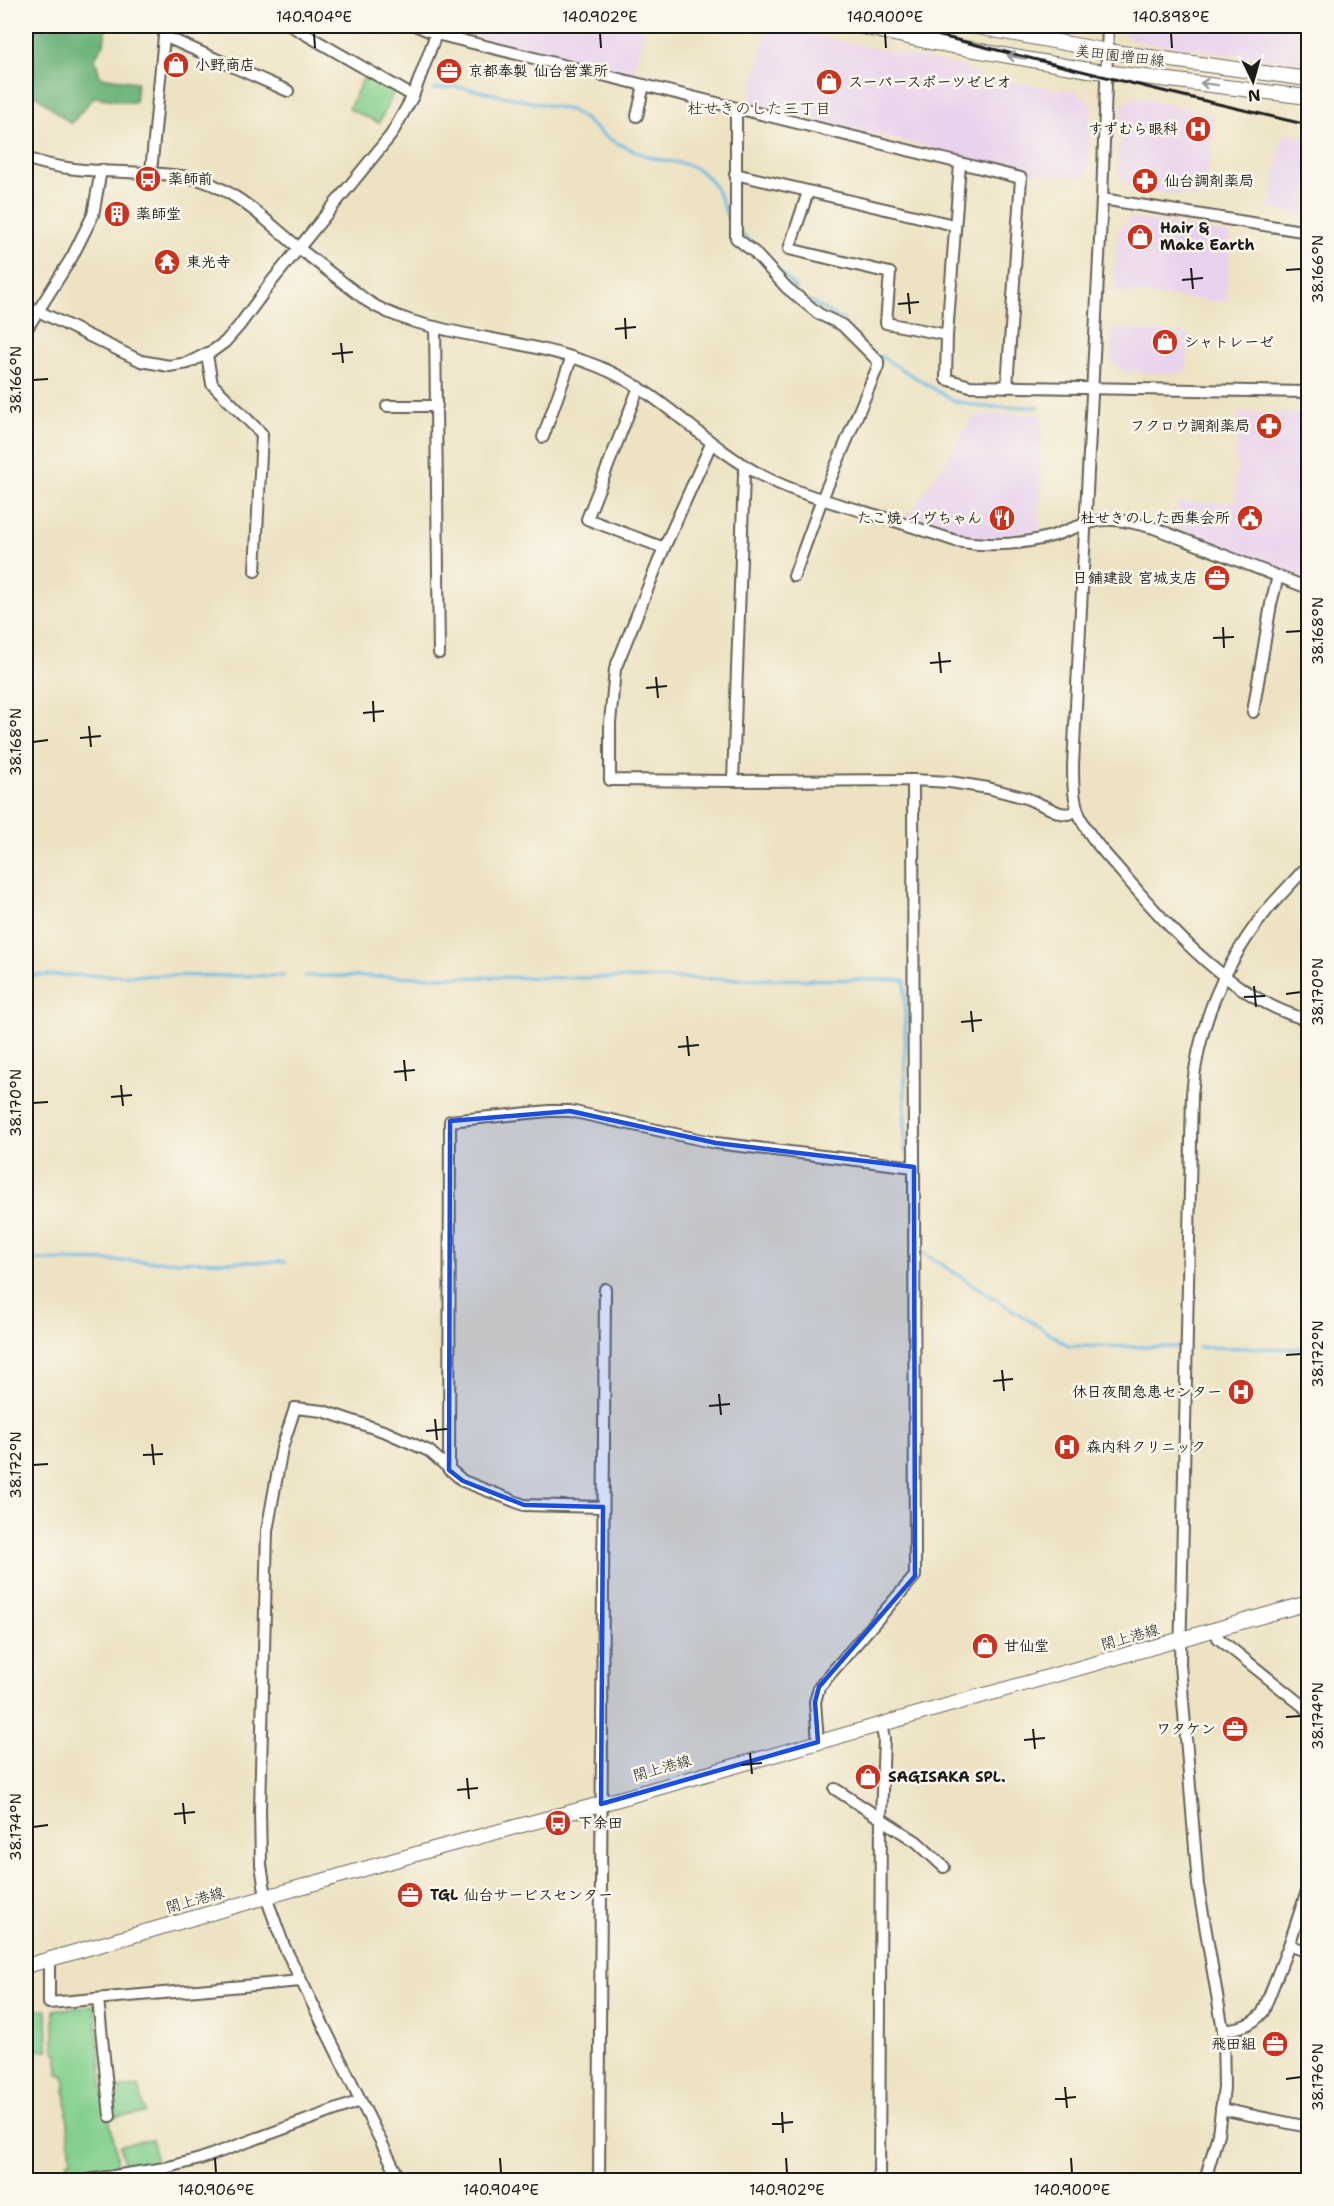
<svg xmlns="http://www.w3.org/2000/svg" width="1334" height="2206" viewBox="0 0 1334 2206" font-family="'Shantell Sans','Klee One',sans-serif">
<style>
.built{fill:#e9d2ed}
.green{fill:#83cf8d;stroke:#507654;stroke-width:1.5}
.forest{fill:#6ab278;stroke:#43674a;stroke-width:1.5}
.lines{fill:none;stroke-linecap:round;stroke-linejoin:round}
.stream{stroke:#66b9e2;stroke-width:3}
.minor-casing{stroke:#656156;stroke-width:14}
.major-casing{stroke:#656156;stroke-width:16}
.minor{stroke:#fff;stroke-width:10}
.major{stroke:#fff;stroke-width:14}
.rail{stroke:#1c1c1c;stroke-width:3}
.oneway{stroke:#999}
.marked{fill:#1d4ed8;fill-opacity:0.2;stroke:#1d4ed8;stroke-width:4.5;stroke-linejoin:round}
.ticks{fill:none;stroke:#1c1c1c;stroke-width:2}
.labels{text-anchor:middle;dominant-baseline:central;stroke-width:5;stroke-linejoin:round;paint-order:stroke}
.street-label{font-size:15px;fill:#1c1c1c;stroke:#fbf7ec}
.poi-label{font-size:15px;font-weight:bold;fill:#1c1c1c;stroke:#fbf7ec;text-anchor:start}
.neighbourhood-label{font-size:16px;fill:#1c1c1c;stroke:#fbf7ec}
.neatline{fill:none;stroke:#1c1c1c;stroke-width:2}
.ticks-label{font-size:15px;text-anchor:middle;fill:#1c1c1c}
</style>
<rect width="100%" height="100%" fill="#fbf7ec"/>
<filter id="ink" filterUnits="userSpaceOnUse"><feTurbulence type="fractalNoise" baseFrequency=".0167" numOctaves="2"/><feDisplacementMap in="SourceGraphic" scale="12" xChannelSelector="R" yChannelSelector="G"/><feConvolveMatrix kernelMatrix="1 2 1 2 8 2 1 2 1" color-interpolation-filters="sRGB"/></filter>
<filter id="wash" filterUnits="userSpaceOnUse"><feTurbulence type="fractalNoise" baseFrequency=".008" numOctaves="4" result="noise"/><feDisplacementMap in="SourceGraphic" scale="24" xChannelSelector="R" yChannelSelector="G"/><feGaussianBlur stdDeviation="1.35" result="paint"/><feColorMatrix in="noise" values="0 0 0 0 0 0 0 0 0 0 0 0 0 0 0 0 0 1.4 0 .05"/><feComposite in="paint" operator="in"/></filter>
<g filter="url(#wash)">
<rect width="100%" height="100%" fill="#ede2c2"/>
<g class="built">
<polygon points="456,26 645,26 633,76 458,32"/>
<polygon points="767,26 964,67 982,78 1078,92 1091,105 1088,177 1022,173 892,138 749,105"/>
<polygon points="1122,26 1308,26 1308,64 1132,41 1123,32"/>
<polygon points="1134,96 1216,116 1203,198 1130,188 1118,175 1121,107"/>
<polygon points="1283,133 1308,138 1308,216 1270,209"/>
<polygon points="1131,218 1231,234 1226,302 1114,291 1118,231"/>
<polygon points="1112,328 1190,334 1186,373 1125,372 1111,359"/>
<polygon points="1237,413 1308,414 1308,582 1178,529 1178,503 1236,502"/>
<polygon points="1041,414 1040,529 998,539 980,539 959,536 906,520 947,460 974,415"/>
</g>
<g class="green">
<polygon points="364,77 394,91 379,123 349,109"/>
<polygon points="95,2005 103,2091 117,2154 118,2171 66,2176 67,2162 71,2161 64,2075 58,2075 58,2053 54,2052 54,2010"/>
<polygon points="47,2009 48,2050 26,2051 26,2010"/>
<polygon points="139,2086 145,2113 114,2117 110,2090"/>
<polygon points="152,2139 156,2165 125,2167 120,2145"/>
</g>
<polygon class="forest" points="26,26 106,26 104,44 95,57 100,77 137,82 135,103 94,97 71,124 26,87"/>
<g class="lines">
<g class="stream">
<path d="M434,89L457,87L470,89L570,110C586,117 596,132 611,140C624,146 637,153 650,157C673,165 690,158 709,179C720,190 722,207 730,221"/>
<polyline points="741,234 759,248 796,289"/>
<polyline points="810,301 843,321"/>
<polyline points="880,356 954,401 983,407 1039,407"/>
<polyline points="26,975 283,976"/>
<polyline points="305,976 905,980 905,1153"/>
<polyline points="921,1161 919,1250 1069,1346 1180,1347"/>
<polyline points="26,1260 285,1262"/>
<polyline points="1198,1347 1308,1349"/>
</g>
</g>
</g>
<g filter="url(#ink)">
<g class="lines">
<defs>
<g id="minor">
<polyline points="291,26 413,96"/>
<polyline points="417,26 436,34 1021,178 1007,387"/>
<path d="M1108,26L1102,199L1073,765C1073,780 1073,796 1078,811C1086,835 1107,855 1123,874C1173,932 1232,999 1308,1020"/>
<polyline points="164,36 288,91"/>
<polyline points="736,108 736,238 754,252 787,288 819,314 842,325 878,361 878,366 822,499 794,576"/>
<polyline points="637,116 644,85"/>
<path d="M26,158C77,177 135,168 188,177C232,185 266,221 299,248C321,266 344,283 367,301C395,319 428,326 461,333C506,342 554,349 597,366C661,391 703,445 763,476C795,493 831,502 865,512C896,521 926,531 956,541C989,547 1020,545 1052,536C1070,530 1085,522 1104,520C1121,519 1138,524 1154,528L1308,588"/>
<polyline points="960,164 947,335 946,379 970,386 1308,392"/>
<polyline points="151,172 165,26"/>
<polyline points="735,174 954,225"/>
<polyline points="808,192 789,249 890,273 886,323 947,335"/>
<polyline points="1102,199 1308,232"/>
<polyline points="38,311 141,361 169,366 188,363 214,350 225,342 239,326 272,281 391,135 413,96 439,26"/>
<polyline points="435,327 439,653"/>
<polyline points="26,330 72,257 93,215 101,170"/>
<polyline points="207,355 212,384 262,434 255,571"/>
<polyline points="639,387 587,519 664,548"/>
<polyline points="387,406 437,406"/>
<polyline points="543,437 571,359"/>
<polyline points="711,444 664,548 615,669 610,723 610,780 733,781"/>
<polyline points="746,466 744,475 733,781 913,780 950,782 988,788 1026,798 1060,813 1069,814 1077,810"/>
<polyline points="1253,712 1271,604 1278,576"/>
<polyline points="449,1470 450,1121 549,1111 570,1111 716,1143 914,1167"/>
<polyline points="1216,1628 1218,1638 1308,1710"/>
<polyline points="818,1742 815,1702 819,1687 915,1576 913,780"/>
<polyline points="835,1789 917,1842 944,1867"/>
<polyline points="1289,1945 1308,1952"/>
<polyline points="49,1959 49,2003 301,1981"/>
<polyline points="98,1999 110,2116"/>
<path d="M1223,2030C1239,2028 1252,2026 1263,2012L1289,1945L1308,1888"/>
<polyline points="1221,2109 1308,2127"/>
<polyline points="88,2180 165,2168 200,2159 360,2101"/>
<polyline points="400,2180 284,1946 266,1897 261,1865 260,1810 267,1531 282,1448 295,1408 323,1411 386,1432 429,1451 463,1481 524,1505 603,1507"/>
<polyline points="599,2180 605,1289"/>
<polyline points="879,2180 881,1818 884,1739 881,1724"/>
<path d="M1205,2180L1218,2134L1224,2088L1223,2030L1198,1885L1180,1664L1192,1094C1198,1025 1224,963 1268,909C1281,894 1295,880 1308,865"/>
</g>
<g id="major">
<polyline points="858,26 930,42 1088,70 1308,97"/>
<polyline points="972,26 1107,51 1308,79"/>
<polyline points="26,1966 437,1848 601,1804 1308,1603"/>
</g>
</defs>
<use href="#minor" class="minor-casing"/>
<use href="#major" class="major-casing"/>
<use href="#minor" class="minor"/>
<use href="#major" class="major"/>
<polyline class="rail" points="900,26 1167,92 1308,125"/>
</g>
<defs><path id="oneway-shaft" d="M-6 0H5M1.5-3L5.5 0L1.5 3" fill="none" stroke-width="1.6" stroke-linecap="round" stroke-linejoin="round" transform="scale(1.5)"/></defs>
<g class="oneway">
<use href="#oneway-shaft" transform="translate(1016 57) rotate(-170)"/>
<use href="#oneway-shaft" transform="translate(1209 84) rotate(-173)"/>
</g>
</g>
<path class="marked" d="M570,1111L716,1143L914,1167L915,1576L819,1687L815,1702L818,1742L601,1804L603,1507L524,1505L463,1481L449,1470L450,1121Z"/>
<path class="ticks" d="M314,33L315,48M600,33L601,48M885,33L886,48M1171,33L1172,48M1191,268L1193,289M1286,270L1301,269M1182,280L1203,278M908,293L910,314M898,304L919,302M625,318L626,339M615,329L636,327M341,343L343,363M332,354L353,352M33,380L48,379M1223,627L1224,648M1286,632L1301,631M1213,638L1234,637M939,652L941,673M930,663L951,661M656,677L658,698M646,688L667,686M373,701L374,722M363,713L384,711M89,726L91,747M80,738L101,736M33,742L48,740M1254,986L1256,1007M1286,994L1301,992M1244,997L1265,996M971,1011L973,1032M961,1022L982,1020M687,1036L689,1056M678,1047L699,1045M404,1060L406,1081M394,1072L415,1070M121,1085L123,1106M111,1097L132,1095M33,1103L48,1102M1286,1355L1301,1354M1002,1370L1004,1391M993,1381L1013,1379M719,1394L721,1415M709,1406L730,1404M435,1419L437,1440M426,1431L447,1429M152,1444L154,1465M143,1455L163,1454M33,1465L48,1464M1286,1717L1301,1716M1033,1729L1035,1749M1024,1740L1045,1738M750,1753L752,1774M741,1765L762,1763M467,1778L469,1799M457,1790L478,1788M183,1803L185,1824M174,1814L195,1812M33,1827L48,1825M1286,2079L1301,2077M1065,2087L1067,2108M1055,2099L1076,2097M782,2112L783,2133M772,2124L793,2122M215,2158L216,2173M500,2158L501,2173M786,2158L787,2173M1071,2158L1072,2173"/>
<defs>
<symbol id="shop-disc" viewBox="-11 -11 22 22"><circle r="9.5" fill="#c8321e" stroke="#fbf7ec"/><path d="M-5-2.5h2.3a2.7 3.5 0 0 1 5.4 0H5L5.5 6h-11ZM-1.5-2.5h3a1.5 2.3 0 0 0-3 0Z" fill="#fff"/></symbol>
<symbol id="office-disc" viewBox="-11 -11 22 22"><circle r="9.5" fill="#c8321e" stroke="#fbf7ec"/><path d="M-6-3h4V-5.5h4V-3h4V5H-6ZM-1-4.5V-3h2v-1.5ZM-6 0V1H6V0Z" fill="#fff"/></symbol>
<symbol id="hospital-disc" viewBox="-11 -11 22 22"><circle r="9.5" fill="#c8321e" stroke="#fbf7ec"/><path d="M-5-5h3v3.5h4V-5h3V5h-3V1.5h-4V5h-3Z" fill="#fff"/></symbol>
<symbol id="bus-disc" viewBox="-11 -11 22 22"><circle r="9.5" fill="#c8321e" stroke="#fbf7ec"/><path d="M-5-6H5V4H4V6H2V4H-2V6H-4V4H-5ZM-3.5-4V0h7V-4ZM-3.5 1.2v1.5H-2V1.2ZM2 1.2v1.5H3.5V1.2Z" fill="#fff"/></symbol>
<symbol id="pharmacy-disc" viewBox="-11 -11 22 22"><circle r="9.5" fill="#c8321e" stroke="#fbf7ec"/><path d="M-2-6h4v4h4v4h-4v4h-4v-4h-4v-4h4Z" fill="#fff"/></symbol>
<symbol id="building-disc" viewBox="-11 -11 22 22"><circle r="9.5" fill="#c8321e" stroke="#fbf7ec"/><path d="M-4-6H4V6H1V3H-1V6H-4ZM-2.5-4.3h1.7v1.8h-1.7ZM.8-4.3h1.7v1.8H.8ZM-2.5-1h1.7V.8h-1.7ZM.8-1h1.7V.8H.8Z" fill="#fff"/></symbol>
<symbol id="temple-disc" viewBox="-11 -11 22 22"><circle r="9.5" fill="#c8321e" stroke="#fbf7ec"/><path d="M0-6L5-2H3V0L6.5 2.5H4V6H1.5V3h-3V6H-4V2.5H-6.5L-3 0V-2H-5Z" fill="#fff"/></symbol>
<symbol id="restaurant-disc" viewBox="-11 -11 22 22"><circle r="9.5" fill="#c8321e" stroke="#fbf7ec"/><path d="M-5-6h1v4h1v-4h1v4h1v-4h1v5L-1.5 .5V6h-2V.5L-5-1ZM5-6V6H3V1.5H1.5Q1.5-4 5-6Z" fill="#fff"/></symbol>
<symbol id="civic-disc" viewBox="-11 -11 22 22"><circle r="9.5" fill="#c8321e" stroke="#fbf7ec"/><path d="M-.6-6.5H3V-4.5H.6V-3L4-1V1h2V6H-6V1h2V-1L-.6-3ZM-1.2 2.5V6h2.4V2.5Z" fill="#fff"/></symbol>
</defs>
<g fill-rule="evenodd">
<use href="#shop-disc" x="161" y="50" width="30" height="30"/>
<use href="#office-disc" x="434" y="56" width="30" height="30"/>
<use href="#shop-disc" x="814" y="67" width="30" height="30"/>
<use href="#hospital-disc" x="1183" y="114" width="30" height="30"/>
<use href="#bus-disc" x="133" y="164" width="30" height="30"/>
<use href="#pharmacy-disc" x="1130" y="166" width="30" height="30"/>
<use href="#building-disc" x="102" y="199" width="30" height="30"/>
<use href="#shop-disc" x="1125" y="222" width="30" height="30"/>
<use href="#temple-disc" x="152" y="247" width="30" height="30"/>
<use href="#shop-disc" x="1150" y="327" width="30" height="30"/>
<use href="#pharmacy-disc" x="1254" y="411" width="30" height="30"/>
<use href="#restaurant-disc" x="987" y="503" width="30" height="30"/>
<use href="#civic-disc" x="1235" y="503" width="30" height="30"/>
<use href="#office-disc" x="1202" y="563" width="30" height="30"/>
<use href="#hospital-disc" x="1226" y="1377" width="30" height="30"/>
<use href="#hospital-disc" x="1052" y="1432" width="30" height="30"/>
<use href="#shop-disc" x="970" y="1631" width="30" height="30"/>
<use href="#office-disc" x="1220" y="1714" width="30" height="30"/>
<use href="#shop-disc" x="853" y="1762" width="30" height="30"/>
<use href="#bus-disc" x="543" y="1808" width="30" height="30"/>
<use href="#office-disc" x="395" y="1880" width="30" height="30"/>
<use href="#office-disc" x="1260" y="2029" width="30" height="30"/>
</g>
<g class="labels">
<g class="street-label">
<text transform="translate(1120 56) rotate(7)">美田園増田線</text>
<text transform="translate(1130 1637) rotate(-16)">閖上港線</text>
<text transform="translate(662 1768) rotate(-16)">閖上港線</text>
<text transform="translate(195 1900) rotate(-16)">閖上港線</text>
</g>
<g class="poi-label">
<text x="195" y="65">小野商店</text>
<text x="468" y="71">京都奉製 仙台営業所</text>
<text x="848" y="82">スーパースポーツゼビオ</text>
<text x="1178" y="129" text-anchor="end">すずむら眼科</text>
<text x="168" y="179">薬師前</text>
<text x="1164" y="181">仙台調剤薬局</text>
<text x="136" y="214">薬師堂</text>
<text x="1160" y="228">Hair &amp;<tspan x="1160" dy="17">Make Earth</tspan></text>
<text x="186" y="262">東光寺</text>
<text x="1184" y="342">シャトレーゼ</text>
<text x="1250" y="426" text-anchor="end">フクロウ調剤薬局</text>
<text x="982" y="518" text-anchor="end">たこ焼 イヴちゃん</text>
<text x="1230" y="518" text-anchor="end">杜せきのした西集会所</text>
<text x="1198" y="578" text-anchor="end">日鋪建設 宮城支店</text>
<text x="1222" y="1392" text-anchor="end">休日夜間急患センター</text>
<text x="1086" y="1447">森内科クリニック</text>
<text x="1004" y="1646">甘仙堂</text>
<text x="1216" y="1729" text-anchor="end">ワタケン</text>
<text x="888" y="1777">SAGISAKA SPL.</text>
<text x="578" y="1823">下余田</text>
<text x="430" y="1895">TGL 仙台サービスセンター</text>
<text x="1256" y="2044" text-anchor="end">飛田組</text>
</g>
<g class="neighbourhood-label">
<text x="759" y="108">杜せきのした三丁目</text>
</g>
</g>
<rect width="1334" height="2206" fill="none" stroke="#fbf7ec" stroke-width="66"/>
<g transform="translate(1253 81) rotate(175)" stroke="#fbf7ec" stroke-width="4.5" paint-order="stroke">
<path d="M0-4.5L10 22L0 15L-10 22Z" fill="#1c1c1c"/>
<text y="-9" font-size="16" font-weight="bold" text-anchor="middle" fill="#1c1c1c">N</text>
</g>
<rect x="33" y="33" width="1268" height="2140" class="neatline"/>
<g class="ticks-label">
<text x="314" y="22">140.904°E</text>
<text x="600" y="22">140.902°E</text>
<text x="885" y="22">140.900°E</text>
<text x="1171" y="22">140.898°E</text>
<text transform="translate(1318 269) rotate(-90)" y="5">38.166°N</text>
<text transform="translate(16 380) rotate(-90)" y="5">38.166°N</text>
<text transform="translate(1318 631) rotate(-90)" y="5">38.168°N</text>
<text transform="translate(16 742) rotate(-90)" y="5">38.168°N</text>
<text transform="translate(1318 992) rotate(-90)" y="5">38.170°N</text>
<text transform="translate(16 1103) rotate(-90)" y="5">38.170°N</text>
<text transform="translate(1318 1354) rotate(-90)" y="5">38.172°N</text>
<text transform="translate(16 1465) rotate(-90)" y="5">38.172°N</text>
<text transform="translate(1318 1716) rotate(-90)" y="5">38.174°N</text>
<text transform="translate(16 1827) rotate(-90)" y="5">38.174°N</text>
<text transform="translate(1318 2077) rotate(-90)" y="5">38.176°N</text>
<text x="216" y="2195">140.906°E</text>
<text x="501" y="2195">140.904°E</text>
<text x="787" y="2195">140.902°E</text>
<text x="1072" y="2195">140.900°E</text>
</g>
</svg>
